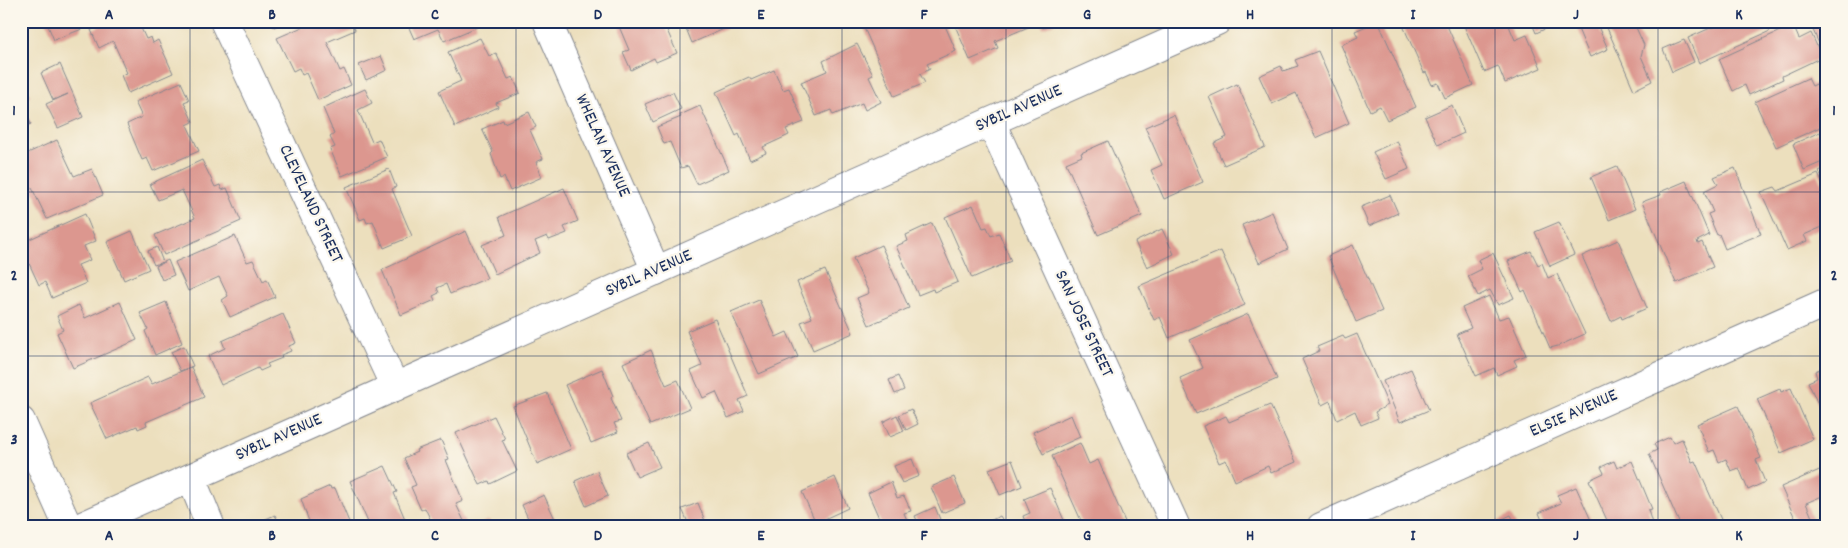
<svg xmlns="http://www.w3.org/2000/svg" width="1848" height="548" viewBox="0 0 1848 548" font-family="Dekko,sans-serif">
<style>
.building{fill:#dc978f}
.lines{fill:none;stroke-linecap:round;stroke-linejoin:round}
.minor-casing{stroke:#84878e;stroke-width:30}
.minor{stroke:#fff;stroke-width:28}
.grid{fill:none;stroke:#1b2f5e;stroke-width:1;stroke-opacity:0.55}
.labels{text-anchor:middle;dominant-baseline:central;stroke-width:4.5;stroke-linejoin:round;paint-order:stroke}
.street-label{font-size:18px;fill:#1b2f5e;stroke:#fbf7ec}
.neatline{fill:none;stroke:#1b2f5e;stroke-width:2}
.grid-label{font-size:16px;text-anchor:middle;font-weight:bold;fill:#1b2f5e}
</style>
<rect width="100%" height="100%" fill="#fbf7ec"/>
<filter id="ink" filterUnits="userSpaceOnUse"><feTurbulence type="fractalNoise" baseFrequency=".02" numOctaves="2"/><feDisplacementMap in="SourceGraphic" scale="10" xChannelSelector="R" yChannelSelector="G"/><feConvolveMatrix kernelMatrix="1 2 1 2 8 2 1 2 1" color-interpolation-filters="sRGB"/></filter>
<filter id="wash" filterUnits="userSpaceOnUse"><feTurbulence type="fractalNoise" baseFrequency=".0096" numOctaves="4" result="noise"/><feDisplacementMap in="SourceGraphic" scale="20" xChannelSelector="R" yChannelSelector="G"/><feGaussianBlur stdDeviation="1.12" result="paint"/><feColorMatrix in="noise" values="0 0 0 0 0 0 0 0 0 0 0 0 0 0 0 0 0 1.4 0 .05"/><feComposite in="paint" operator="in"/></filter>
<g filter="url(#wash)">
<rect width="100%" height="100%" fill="#ecdfbd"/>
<g id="blocks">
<g class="building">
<polygon points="46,21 79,21 82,29 54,40"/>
<polygon points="111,21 144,21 145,26 141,28 146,39 151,37 153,43 158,40 173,73 128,93 121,75 127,73 113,41 99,48 91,30"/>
<polygon points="271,21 286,21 274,27"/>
<polygon points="316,21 352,21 355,30 327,42 340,71 344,69 351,85 318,100 306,73 302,75 299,68 293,71 277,38"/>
<polygon points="406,21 475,21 477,27 444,41 438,29 414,39"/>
<polygon points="624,21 663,21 677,53 656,62 654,58 631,70 623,52 629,50 618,24"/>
<polygon points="683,21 742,21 692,43"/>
<polygon points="861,21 943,21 956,51 927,64 930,69 920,74 925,83 894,96"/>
<polygon points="953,21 1031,21 1033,25 995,41 998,48 970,60"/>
<polygon points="1040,21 1059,21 1043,28"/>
<polygon points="1378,21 1416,107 1387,120 1380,106 1370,111 1341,45 1358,37 1355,31"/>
<polygon points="1401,21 1445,21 1473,85 1445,98 1438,83 1432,85 1426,72 1424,73"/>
<polygon points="1462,21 1507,21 1515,40 1527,35 1541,68 1505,83 1498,66 1484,72"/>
<polygon points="1531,21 1563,21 1536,33"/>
<polygon points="1604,21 1633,21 1644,45 1641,56 1652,81 1634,90"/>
<polygon points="1726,21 1765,21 1770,31 1699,63 1688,38"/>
<polygon points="1767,21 1792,21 1772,30"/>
<polygon points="1809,21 1827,21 1827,43 1820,46"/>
<polygon points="1596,22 1608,49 1590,57 1578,29"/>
<polygon points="1793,25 1799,39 1811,33 1822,57 1782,76 1783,79 1749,95 1745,85 1733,91 1719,59"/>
<polygon points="480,38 489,56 496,53 508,79 513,77 520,93 496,103 498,107 455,127 439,91 461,81 448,52"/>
<polygon points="1684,40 1694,62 1672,72 1663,49"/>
<polygon points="857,44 873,75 869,77 881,102 865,110 862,103 833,115 831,110 816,116 801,82 827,71 823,61"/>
<polygon points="1318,51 1349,123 1316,138 1296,93 1272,104 1259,76 1281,66 1283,71 1298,66 1295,60"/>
<polygon points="381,56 387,70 366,80 359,65"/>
<polygon points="60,64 83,117 58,128 46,104 68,94 53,100 41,73"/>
<polygon points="774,70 783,90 789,88 804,122 786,129 789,135 763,147 766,153 750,160 739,134 736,136 716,92 749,77 751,80"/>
<polygon points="21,76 30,96 21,100"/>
<polygon points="1808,78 1812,86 1827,79 1827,124 1776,147 1755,102"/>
<polygon points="181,82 189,100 184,102 193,122 187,125 199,151 153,171 147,158 142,160 127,124 142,117 135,102"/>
<polygon points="1237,84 1265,147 1224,165 1214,143 1227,137 1209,97"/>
<polygon points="365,89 372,103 358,110 372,142 379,139 387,157 342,176 330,149 335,147 330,137 334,134 323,108"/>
<polygon points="673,92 681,109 653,122 645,104"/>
<polygon points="21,101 31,124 21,128"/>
<polygon points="1452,105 1464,133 1438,145 1425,117"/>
<polygon points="700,106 729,170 697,184 688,166 681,168 670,142 664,144 657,127 681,117 680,115"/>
<polygon points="529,112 536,127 530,130 543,159 536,162 542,177 510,191 504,177 500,179 491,154 493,152 482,129 503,120 504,123"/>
<polygon points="1174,115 1203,182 1164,199 1151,170 1162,165 1145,127"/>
<polygon points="1820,132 1827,147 1827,160 1804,170 1793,144"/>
<polygon points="57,140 74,176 92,169 103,195 47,219 32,188 25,191 21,183 21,156"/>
<polygon points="1108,141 1142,216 1098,235 1066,163 1082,156 1081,153"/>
<polygon points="1397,141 1409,169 1386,179 1373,152"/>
<polygon points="202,160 215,187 220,185 222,190 227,188 241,221 164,255 155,235 195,218 182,190 158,200 150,184"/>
<polygon points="1617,166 1635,209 1609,220 1591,177"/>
<polygon points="1827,167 1827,189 1819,171"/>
<polygon points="1735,168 1761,234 1725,249 1719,234 1717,235 1708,214 1713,212 1704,191 1718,184 1714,177"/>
<polygon points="389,169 396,187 392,189 412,236 384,248 373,221 367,223 365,218 360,220 346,187"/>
<polygon points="1818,174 1827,193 1827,225 1804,235 1807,241 1787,250 1761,192 1775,187 1778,191"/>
<polygon points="1686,181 1709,235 1697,241 1698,244 1702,242 1713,267 1676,283 1642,202 1661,195 1660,192"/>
<polygon points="564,188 578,221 564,227 567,233 549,240 547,236 535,241 540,253 495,274 482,245 506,235 499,217"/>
<polygon points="1390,195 1398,213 1369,226 1361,207"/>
<polygon points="973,205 983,228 987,227 991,236 999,233 1011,261 972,278 945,217"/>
<polygon points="1272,212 1288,249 1259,263 1242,225"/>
<polygon points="85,214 96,241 84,246 90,260 78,265 86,283 52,298 45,282 39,285 21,246 21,243"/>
<polygon points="1559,222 1574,255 1550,266 1535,232"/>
<polygon points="932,223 958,282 934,292 933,289 918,295 896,246 908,241 906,235"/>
<polygon points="1162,229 1174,254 1147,267 1135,242"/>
<polygon points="132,231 149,269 124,280 107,242"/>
<polygon points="466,231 487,278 450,294 446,284 437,288 439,293 433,296 435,300 401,315 382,270"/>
<polygon points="235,236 247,262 253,260 263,281 267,279 275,297 230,317 222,300 228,296 219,277 188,291 175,262"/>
<polygon points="1618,240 1647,308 1622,319 1621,316 1611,321 1582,256"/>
<polygon points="881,245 909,308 869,325 857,298 869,293 853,258"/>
<polygon points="1353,245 1382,311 1356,322 1328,256"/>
<polygon points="157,247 163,262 154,265 148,251"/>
<polygon points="1221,251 1245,305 1169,338 1160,317 1154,320 1139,286"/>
<polygon points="1531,251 1538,265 1542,263 1548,278 1557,274 1585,334 1558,346 1550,348 1525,290 1522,292 1508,261"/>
<polygon points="1493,253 1514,298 1498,305 1490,290 1478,296 1468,276 1482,269 1478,260"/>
<polygon points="168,260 174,275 162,280 156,266"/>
<polygon points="825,270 853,333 813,350 801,322 812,318 797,282"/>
<polygon points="1489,296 1499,319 1509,316 1526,355 1514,360 1517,366 1497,375 1494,368 1476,376 1457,334 1471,328 1462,308"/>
<polygon points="759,300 776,337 787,332 798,357 759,374 731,312"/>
<polygon points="120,302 137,340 73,368 57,333 63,330 57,316 79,305 85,318"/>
<polygon points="166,302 182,343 155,355 145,331 148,329 140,313"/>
<polygon points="283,314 296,343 289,346 291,351 281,355 282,358 267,364 269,367 260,371 258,368 221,385 208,356 225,348 222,341"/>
<polygon points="1248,314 1277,379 1196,414 1180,378 1203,368 1190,340"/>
<polygon points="715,319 748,396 739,400 744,411 728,418 716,392 703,398 691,371 702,366 687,331"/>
<polygon points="1357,334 1388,405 1375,412 1378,418 1361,425 1355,411 1337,420 1330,401 1322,405 1302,359 1319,351 1317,347 1343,336 1345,339"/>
<polygon points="184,346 193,366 180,371 171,352"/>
<polygon points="651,350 666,385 678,380 690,408 650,425 623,363"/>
<polygon points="1827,366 1827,424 1808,382 1817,378 1815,371"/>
<polygon points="191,367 204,397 146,422 147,425 138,429 137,426 107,439 90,403 148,377 152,384"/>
<polygon points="602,369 613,396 611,398 621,421 614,423 618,432 591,443 565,385"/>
<polygon points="1411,369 1429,410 1400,422 1383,381"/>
<polygon points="898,376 904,390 895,394 889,380"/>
<polygon points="1791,388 1813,439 1781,453 1757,399 1780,389 1781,392"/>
<polygon points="547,393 571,449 537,464 513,406"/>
<polygon points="1270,405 1296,462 1271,473 1268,466 1235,481 1226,460 1219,463 1203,426 1226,416 1229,422"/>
<polygon points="1738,406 1761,458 1756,460 1765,482 1748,490 1739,468 1731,471 1726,459 1719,462 1714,450 1709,452 1697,424"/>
<polygon points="911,409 918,424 906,430 899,415"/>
<polygon points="897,415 904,431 890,437 883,422"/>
<polygon points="1071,415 1080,437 1043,454 1033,432"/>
<polygon points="494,416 505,439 502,440 517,471 490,484 489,481 480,485 456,433"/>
<polygon points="1670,437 1673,443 1682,439 1692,462 1695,461 1723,524 1717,527 1681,527 1649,454 1657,450 1654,444"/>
<polygon points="441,440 449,459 446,460 463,501 456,504 465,523 457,527 434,527 425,508 421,510 411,487 416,485 404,458 417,452 416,450"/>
<polygon points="649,443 660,467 637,477 626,453"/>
<polygon points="1080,443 1089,464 1098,460 1126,524 1119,527 1084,527 1052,456"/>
<polygon points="912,459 919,476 902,483 894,466"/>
<polygon points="1012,460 1022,486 1000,495 989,469"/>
<polygon points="1614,461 1617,468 1632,461 1652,509 1648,510 1653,527 1610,527 1589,480 1604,473 1601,467"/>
<polygon points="385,466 397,492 394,493 408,526 406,527 370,527 350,481"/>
<polygon points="1824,468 1827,475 1827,494 1806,503 1816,527 1799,527 1781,487"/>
<polygon points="597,471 608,496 586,506 575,481"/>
<polygon points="835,477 848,508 816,523 802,492"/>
<polygon points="954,477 965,503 942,513 931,487"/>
<polygon points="891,482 897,498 904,496 911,511 904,513 910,527 883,527 868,493"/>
<polygon points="330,486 331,489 335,488 351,527 311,527 301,499"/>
<polygon points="1576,487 1594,527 1545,527 1539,513 1561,503 1557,495"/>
<polygon points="1050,488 1067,527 1027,527 1023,516 1030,513 1024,499"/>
<polygon points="544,495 555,519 539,527 532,527 522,505"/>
<polygon points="698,503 705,521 690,527 682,509"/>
<polygon points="935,507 943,527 920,527 915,516"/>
<polygon points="275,515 281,527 247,527"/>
<polygon points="1511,515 1517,527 1495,527 1494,523"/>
<polygon points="1000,516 1007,527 977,527"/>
<polygon points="489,520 492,527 473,527"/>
</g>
</g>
</g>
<g filter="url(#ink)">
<use href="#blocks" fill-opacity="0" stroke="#84878e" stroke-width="1"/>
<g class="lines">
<defs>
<g id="minor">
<polyline points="224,21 395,387"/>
<polyline points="547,21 656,271"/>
<polyline points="991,122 1176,527"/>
<polyline points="21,421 68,527"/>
<polyline points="191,478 211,527"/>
<polyline points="80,527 1217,21"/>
<polyline points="1321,527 1827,302"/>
</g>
</defs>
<use href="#minor" class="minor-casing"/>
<use href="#minor" class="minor"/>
</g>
</g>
<path class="grid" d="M190,21V527M354,21V527M516,21V527M680,21V527M842,21V527M1006,21V527M1168,21V527M1332,21V527M1495,21V527M1658,21V527M21,192H1827M21,356H1827"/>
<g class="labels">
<g class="street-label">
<text transform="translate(1019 109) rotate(-24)">SYBIL AVENUE</text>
<text transform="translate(602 146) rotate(66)">WHELAN AVENUE</text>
<text transform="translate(310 204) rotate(65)">CLEVELAND STREET</text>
<text transform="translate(649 274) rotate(-24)">SYBIL AVENUE</text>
<text transform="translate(1083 324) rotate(65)">SAN JOSE STREET</text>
<text transform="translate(1574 414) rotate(-24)">ELSIE AVENUE</text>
<text transform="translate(279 438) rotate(-24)">SYBIL AVENUE</text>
</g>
</g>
<rect width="1848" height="548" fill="none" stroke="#fbf7ec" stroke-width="55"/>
<rect x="28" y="28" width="1792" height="492" class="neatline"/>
<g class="grid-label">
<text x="109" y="19">A</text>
<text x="272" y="19">B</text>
<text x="435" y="19">C</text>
<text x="598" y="19">D</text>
<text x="761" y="19">E</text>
<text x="924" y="19">F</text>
<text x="1087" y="19">G</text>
<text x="1250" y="19">H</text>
<text x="1413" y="19">I</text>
<text x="1576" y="19">J</text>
<text x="1739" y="19">K</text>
<text x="14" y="115">1</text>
<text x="1834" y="115">1</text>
<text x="14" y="280">2</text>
<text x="1834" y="280">2</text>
<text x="14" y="444">3</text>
<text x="1834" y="444">3</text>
<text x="109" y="540">A</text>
<text x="272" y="540">B</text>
<text x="435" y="540">C</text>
<text x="598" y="540">D</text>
<text x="761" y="540">E</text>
<text x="924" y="540">F</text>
<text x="1087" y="540">G</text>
<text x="1250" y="540">H</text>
<text x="1413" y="540">I</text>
<text x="1576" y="540">J</text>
<text x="1739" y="540">K</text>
</g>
</svg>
